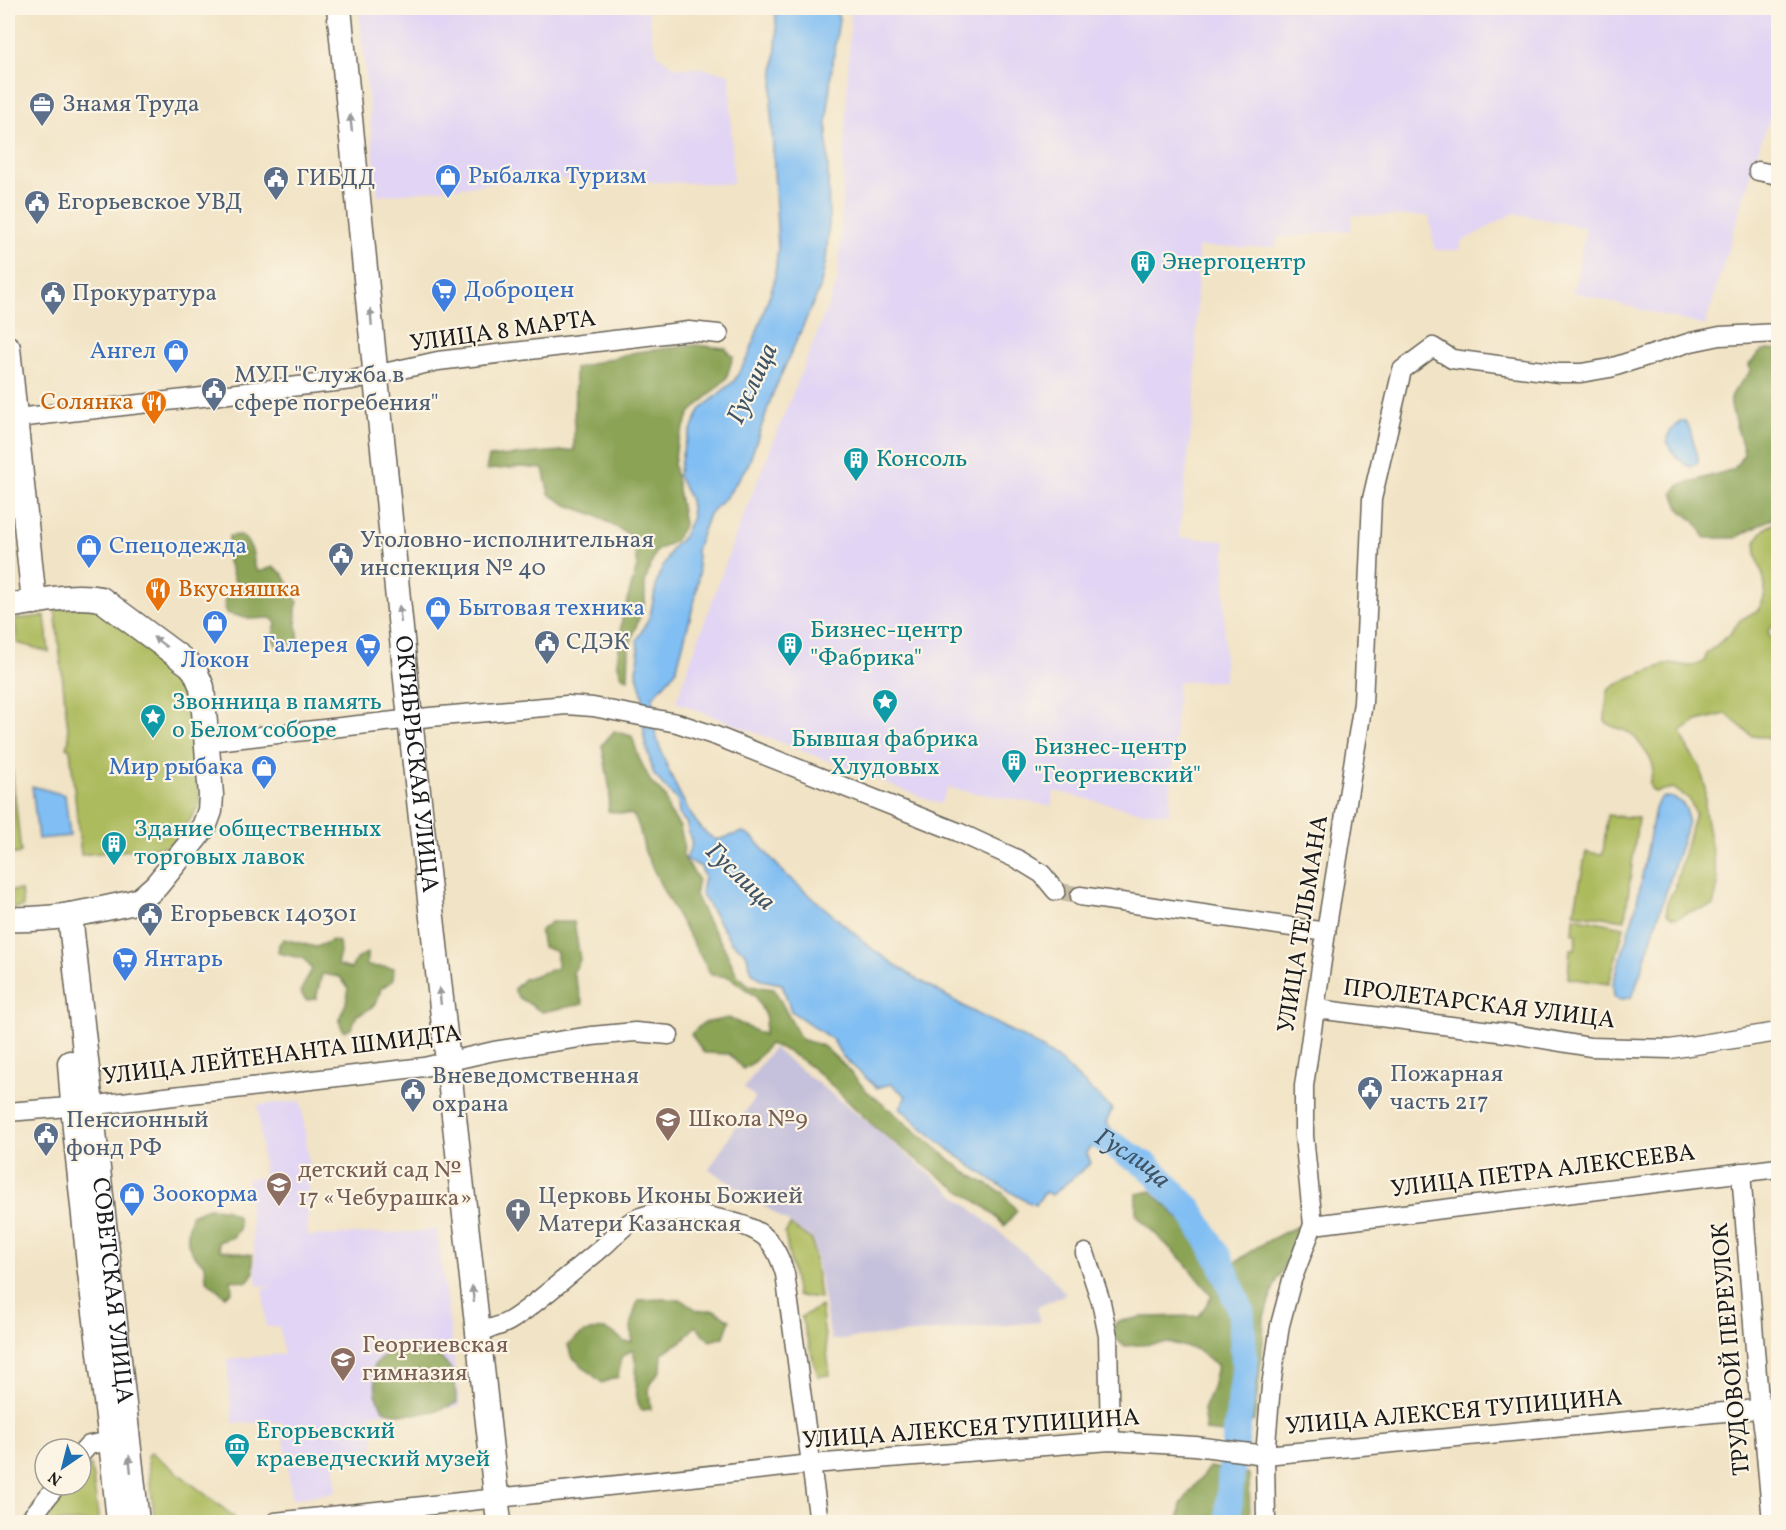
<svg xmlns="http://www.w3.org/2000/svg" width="1786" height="1530" viewBox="0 0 1786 1530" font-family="Vollkorn,serif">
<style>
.built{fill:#e1d4f4}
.industrial{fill:#c5c0db}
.green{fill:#adbb5e;stroke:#646c3d;stroke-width:1.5}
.forest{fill:#8aa355;stroke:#536038;stroke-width:1.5}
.water{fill:#80bef3;stroke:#4e6d88;stroke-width:1.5}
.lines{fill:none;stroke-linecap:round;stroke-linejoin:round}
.river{stroke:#80bef3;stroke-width:27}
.street-tunnel{stroke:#c6bba3;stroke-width:18;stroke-dasharray:18 9;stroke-linecap:butt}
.street-casing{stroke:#676257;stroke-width:21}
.secondary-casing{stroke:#676257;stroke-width:27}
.street{stroke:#fff;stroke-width:18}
.secondary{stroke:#fff;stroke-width:24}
.oneway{fill:#999}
.labels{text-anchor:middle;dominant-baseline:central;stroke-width:4.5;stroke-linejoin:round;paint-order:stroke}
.service-label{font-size:24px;fill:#4e5e75;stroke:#fcf5e5;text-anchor:start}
.shop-label{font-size:24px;fill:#366cbe;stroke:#fcf5e5;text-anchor:start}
.culture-label{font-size:24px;fill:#0d838f;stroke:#fcf5e5;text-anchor:start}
.street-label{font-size:24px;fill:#1c1c1c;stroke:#fcf5e5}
.food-label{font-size:24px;fill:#c56008;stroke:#fcf5e5;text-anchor:end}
.education-label{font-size:24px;fill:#785e54;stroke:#fcf5e5;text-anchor:start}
.worship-label{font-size:24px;fill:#5b616d;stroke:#fcf5e5;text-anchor:start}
.water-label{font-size:26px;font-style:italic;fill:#3f5567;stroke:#fcf5e5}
</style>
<rect width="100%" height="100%" fill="#fcf5e5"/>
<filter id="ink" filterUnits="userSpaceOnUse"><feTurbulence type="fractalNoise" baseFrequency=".0167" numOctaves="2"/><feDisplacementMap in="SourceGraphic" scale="12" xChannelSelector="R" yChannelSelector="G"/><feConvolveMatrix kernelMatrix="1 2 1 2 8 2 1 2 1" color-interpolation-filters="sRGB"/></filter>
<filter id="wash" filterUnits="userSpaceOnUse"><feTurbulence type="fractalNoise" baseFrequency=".008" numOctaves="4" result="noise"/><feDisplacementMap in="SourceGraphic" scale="24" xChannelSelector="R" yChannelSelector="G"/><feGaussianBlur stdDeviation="1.35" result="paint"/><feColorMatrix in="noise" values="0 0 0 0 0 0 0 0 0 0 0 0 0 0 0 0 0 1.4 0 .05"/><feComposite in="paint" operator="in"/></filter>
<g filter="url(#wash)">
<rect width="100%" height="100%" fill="#f1e3c5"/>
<g class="built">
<polygon points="359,8 638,8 639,11 648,10 652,37 658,55 676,68 699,68 730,74 733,184 559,179 487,184 378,196"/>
<polygon points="851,8 1778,8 1778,119 1770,118 1760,144 1705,326 1573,292 1586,228 1514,213 1461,242 1460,250 1435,250 1429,216 1352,215 1351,230 1277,238 1276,247 1198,247 1195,396 1179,537 1225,541 1224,681 1178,682 1169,814 1138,811 1054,791 1051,806 948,788 940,804 676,702 735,537 838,281"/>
<polygon points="301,1101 309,1165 307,1236 414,1232 437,1229 460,1407 371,1414 374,1448 334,1453 336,1492 292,1499 282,1422 233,1423 227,1359 284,1354 279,1326 266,1327 263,1288 273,1286 257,1285 247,1179 264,1177 258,1105"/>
</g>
<polygon class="industrial" points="773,1048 877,1130 1048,1273 1066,1294 1036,1308 1040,1322 831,1340 813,1239 709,1169 755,1097 744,1088"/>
<g class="green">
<path d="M1778,520V619L1768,631L1778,653V739L1752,736L1726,714L1697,721L1681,732L1689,751L1700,767L1705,786V812L1718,884L1713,906L1689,912L1678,918L1671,917L1667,913V902L1675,887L1695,813L1689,799L1673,788L1655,792C1642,783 1657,774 1652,762C1650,758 1634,734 1630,733C1621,728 1613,729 1605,721L1607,693L1610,688L1631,677L1670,663L1689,666L1701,663L1705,660L1706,654L1730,634L1740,620L1758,610C1784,572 1726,549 1778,520Z"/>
<polygon points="94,606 178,664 191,689 194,730 199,758 195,759 200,804 173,846 81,855 70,749 66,747 69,739 55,609"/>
<polygon points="45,616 49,652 17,643 15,619"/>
<polygon points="8,733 21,853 8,855"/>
<polygon points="1607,815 1638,818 1625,920 1574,913 1586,852 1603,854"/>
<polygon points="21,890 23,907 8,909 8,891"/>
<polygon points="1574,917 1624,927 1609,984 1568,978 1570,949 1575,949 1577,934 1573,933"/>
<polygon points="790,1225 812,1240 820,1298 797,1296 785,1234"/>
<polygon points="821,1306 830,1375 818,1376 801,1317"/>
<polygon points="151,1452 233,1516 236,1522 155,1522 147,1456"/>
<polygon points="91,1465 99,1522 41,1522 70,1485 81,1485 81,1470"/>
</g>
<g class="forest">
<polygon points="696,345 725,348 733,357 726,379 690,413 677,444 674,465 684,524 675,541 656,551 645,582 645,601 629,647 628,679 622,677 617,663 622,619 637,566 633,537 595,515 567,505 549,494 543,469 522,467 486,470 489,457 574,450 575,368 636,352"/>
<path d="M1778,349V515L1736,538H1705L1698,525L1679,508L1673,493L1680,485L1734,469L1744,454C1743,442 1728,407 1731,398C1733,389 1745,380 1750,371L1749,365C1759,351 1760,350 1778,349Z"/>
<path d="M241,535C251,544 254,552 254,566L259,572L273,567C291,576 286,588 298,602C293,613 298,629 299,641L282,647L277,646L272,638L276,623L271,618L249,619L226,613L224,601L236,584L228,562L229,536Z"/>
<path d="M614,731L632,736L639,758L651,782L665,796L669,811L680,827L684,844L683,856L698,879L695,895L707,920L724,947L737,975L750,986L774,989L801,1039L823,1046L843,1064L867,1091L965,1172L1003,1193L1017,1211L1004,1226C990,1208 968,1196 950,1184C926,1167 902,1149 880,1131C844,1102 814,1058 769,1044L754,1062L743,1069L729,1054L704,1053L691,1034L703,1023L729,1018L764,1035L766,1018L756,997L729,977L711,975L663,890L645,852L639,827L633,815L608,811L610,791L602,745Z"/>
<polygon points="551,922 574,922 580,960 573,973 583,1004 542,1012 518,997 514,989 524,979 557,968 557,952 543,947 540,931"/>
<path d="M284,939L316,947L333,940L339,942L340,953L337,965L351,969L356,959L367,953V966L394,968L393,981L381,988C378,1003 372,1010 357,1015L351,1029L344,1031C335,1020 342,1014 346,1003C347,999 347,993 348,988L340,977L322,974L316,999L306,1000L300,992L312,969L304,959L278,953L279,944Z"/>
<path d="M1151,1191L1192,1231L1220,1277C1244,1252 1268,1240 1298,1226L1299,1234L1274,1287L1264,1317L1263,1343L1254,1421L1223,1433L1206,1431L1203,1409L1212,1388L1217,1365L1198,1350L1170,1343L1124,1346L1112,1335L1116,1322L1142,1317L1199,1316L1212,1296L1183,1261L1136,1215V1194Z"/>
<path d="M208,1208L225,1209L238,1217L239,1229L233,1237L218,1242L220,1250L252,1255L254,1272L247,1282L231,1280L232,1292L225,1296L206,1280L205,1265C184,1249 186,1240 191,1215Z"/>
<path d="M664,1299L682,1300L697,1310H714L730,1320L724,1337L710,1341L695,1326L681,1342L662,1353L661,1370L651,1382L649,1390L651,1409L641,1410C631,1391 641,1370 632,1350L622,1357L618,1377L602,1383L571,1356L568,1345C586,1328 606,1322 624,1342H632L631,1323L638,1300Z"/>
<path d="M389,1351L416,1353L439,1356L456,1375L455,1388L457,1403C434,1413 407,1418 383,1410L376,1394L374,1365Z"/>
<polygon points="1209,1467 1249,1474 1250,1522 1178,1522 1181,1504"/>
</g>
<g class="water">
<path d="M775,8H834L839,18L831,74L827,121L829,223L826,259L820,288L773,393L749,463L728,495L709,514L696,550L699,574L695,599L676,671L653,697C653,705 652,714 653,721C657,748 685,814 705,832C708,835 713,838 717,840L743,832L753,838L786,875L875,951L914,977L970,1010L1030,1041L1058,1059L1112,1109L1106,1123L1115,1133L1102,1151L1092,1146L1086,1152L1091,1163L1052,1195L1045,1192L1035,1205C1020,1199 1008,1190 995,1182C961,1160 929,1135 900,1108L906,1096L891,1084L877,1088L842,1056L833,1040L791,1011L782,984L762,980L752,972L746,953L731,942L701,893L704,877L701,867L686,859L692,844L686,822L679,815L678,801L654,775L644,738L643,697L636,670L639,657L637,640L650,616L658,577L672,548L683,537L692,517L690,500L678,476L684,446L700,410L734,381L749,355L774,282L778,248L771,109L777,35Z"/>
<path d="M1682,421H1685L1689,427L1698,457V462L1691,467C1681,463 1672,453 1667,443C1666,434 1674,426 1682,421Z"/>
<polygon points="32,786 65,795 70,836 38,839"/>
<path d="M1663,797C1681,796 1690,808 1687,825L1635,990L1631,997L1620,1000L1614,996L1613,984L1636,907L1655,809L1659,800Z"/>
</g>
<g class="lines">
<path class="river" id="s1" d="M1077,1123L1149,1167L1190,1210L1221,1262L1241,1312L1245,1369L1231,1475L1228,1522"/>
</g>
</g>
<g filter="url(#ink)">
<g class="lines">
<polyline class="street-tunnel" points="1056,891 1080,896"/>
<defs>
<g id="street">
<polyline points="1758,171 1778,175"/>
<polyline points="8,419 352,380 438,361 689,331 719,334"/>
<polyline points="207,742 430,717 567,705 593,707 677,723 716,736 958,832 1019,860 1042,874 1056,891"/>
<polyline points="1080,896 1326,932"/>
<polyline points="1317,1009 1514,1034 1590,1047 1670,1049 1778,1032"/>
<polyline points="8,1112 105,1104 424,1067 494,1051 592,1036 635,1032 669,1035"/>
<polyline points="1741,1172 1759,1400 1764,1432 1772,1522"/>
<polyline points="1313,1225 1778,1168"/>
<polyline points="1085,1253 1101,1302 1108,1336 1110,1441"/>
<path d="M477,1331C507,1327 518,1316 541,1298C562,1281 584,1263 604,1246C613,1238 622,1227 632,1221C659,1205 697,1213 725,1220C761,1229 774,1237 785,1274L819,1522"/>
<polyline points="81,1454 89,1445 111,1441"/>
<polyline points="28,1522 57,1485"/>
<polyline points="275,1522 812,1464 1110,1441 1195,1446 1265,1455 1778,1407"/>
<polyline points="1266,1522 1265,1455 1271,1386 1280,1325 1292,1280 1313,1225 1304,1136 1304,1086 1326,932 1363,703 1372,499 1402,370 1433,347 1452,359 1559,373 1581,373 1610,368 1691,342 1720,336 1778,333"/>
</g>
<g id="secondary">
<path id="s2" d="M339,8L410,719L499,1522"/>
<polyline points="8,348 34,602"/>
<path d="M8,606C37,602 71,593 101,599L190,665L195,671L202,687L211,795L210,811L204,827L156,886L140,900L130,903C89,912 49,921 8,919"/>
<path id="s3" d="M70,915L137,1522"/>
<polyline points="70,1063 75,1129 89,1264 111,1441 119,1522"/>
</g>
</defs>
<use href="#street" class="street-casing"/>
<use href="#secondary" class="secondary-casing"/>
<use href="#street" class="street"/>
<use href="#secondary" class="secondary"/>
</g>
<defs><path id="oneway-solid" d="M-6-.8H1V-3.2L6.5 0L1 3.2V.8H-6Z" transform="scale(1.5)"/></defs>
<g class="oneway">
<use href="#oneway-solid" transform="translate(351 123) rotate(-96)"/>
<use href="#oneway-solid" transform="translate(371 317) rotate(-95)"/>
<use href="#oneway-solid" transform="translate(400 614) rotate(-96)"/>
<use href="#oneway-solid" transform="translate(160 642) rotate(-143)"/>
<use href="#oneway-solid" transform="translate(440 996) rotate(-96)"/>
<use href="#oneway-solid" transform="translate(473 1294) rotate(-96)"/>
<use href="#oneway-solid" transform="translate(130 1464) rotate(-96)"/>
</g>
</g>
<defs>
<symbol id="office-pin" viewBox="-11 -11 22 30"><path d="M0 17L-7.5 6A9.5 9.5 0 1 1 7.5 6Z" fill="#5c6f8a" stroke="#fcf5e5"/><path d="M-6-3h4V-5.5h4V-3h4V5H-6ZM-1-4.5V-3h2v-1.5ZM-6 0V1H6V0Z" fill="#fff"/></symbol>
<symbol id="shop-pin" viewBox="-11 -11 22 30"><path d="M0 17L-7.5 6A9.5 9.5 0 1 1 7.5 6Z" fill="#3f7fe0" stroke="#fcf5e5"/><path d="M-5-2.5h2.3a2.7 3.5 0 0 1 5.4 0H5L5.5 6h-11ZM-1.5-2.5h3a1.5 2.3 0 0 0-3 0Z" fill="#fff"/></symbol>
<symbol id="civic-pin" viewBox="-11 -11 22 30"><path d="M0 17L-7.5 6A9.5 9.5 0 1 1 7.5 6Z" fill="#5c6f8a" stroke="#fcf5e5"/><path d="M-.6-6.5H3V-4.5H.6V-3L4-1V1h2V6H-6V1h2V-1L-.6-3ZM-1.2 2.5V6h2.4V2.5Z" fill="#fff"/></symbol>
<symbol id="building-pin" viewBox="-11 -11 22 30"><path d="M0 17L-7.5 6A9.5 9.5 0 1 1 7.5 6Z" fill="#0f9aa8" stroke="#fcf5e5"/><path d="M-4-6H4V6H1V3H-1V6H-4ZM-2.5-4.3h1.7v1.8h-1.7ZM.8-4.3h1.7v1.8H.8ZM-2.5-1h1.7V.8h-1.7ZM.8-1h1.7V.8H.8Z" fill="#fff"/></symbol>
<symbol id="supermarket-pin" viewBox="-11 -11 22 30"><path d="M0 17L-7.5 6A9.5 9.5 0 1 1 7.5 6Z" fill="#3f7fe0" stroke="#fcf5e5"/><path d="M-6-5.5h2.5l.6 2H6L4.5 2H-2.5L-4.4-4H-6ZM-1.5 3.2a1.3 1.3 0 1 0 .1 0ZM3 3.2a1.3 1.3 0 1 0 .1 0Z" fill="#fff"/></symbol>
<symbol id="restaurant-pin" viewBox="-11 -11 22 30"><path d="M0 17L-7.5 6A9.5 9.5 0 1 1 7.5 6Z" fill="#e8710a" stroke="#fcf5e5"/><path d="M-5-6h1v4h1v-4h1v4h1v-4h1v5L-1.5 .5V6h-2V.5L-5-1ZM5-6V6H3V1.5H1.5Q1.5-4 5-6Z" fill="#fff"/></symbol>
<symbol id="sight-pin" viewBox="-11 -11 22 30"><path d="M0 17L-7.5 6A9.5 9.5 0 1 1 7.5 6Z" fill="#0f9aa8" stroke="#fcf5e5"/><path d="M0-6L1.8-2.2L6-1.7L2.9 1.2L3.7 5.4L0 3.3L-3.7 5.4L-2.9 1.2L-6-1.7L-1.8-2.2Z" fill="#fff"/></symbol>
<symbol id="school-pin" viewBox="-11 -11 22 30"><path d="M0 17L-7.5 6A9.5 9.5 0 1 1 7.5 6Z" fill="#8d6e63" stroke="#fcf5e5"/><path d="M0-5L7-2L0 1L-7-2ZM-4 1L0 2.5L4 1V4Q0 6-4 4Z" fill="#fff"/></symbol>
<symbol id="church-pin" viewBox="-11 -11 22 30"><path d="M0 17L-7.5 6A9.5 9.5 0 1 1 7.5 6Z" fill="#6b7280" stroke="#fcf5e5"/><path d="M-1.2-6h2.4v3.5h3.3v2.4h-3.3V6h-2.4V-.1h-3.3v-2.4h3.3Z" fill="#fff"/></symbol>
<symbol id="museum-pin" viewBox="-11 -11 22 30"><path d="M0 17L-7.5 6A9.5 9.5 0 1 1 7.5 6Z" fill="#0f9aa8" stroke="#fcf5e5"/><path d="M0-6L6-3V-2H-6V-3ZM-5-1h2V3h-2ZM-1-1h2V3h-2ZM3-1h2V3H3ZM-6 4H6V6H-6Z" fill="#fff"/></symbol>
</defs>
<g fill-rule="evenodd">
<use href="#office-pin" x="27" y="90" width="30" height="40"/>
<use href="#shop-pin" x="433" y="162" width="30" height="40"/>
<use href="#civic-pin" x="261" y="164" width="30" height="40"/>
<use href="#civic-pin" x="22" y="188" width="30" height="40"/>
<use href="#building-pin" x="1128" y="248" width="30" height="40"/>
<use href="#supermarket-pin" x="429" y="276" width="30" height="40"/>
<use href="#civic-pin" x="38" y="279" width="30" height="40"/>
<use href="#shop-pin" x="161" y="337" width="30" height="40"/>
<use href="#civic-pin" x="199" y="375" width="30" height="40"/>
<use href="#restaurant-pin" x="139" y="388" width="30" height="40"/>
<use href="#building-pin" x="841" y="445" width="30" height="40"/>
<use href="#shop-pin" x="74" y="532" width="30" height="40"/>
<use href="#civic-pin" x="326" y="540" width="30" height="40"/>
<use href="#restaurant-pin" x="143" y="575" width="30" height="40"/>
<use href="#shop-pin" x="423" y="594" width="30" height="40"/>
<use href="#shop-pin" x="200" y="608" width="30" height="40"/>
<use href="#civic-pin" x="532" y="628" width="30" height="40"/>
<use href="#building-pin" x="775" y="630" width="30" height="40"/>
<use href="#supermarket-pin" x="353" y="631" width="30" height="40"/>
<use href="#sight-pin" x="870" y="687" width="30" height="40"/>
<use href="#sight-pin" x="138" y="702" width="30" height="40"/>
<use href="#building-pin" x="999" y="747" width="30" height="40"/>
<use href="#shop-pin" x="249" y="753" width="30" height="40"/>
<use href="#building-pin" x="99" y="829" width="30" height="40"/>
<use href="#civic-pin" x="135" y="900" width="30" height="40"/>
<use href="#supermarket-pin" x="110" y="945" width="30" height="40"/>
<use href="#civic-pin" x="1355" y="1074" width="30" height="40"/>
<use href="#civic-pin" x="398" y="1076" width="30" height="40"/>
<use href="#school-pin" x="653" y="1105" width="30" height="40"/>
<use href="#civic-pin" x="31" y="1120" width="30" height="40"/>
<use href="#school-pin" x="264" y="1170" width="30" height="40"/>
<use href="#shop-pin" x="117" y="1180" width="30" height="40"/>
<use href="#church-pin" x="503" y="1196" width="30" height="40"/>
<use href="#school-pin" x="328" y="1345" width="30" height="40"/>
<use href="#museum-pin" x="222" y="1431" width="30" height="40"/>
</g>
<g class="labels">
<g class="service-label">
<text x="62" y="105">Знамя Труда</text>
<text x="296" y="179">ГИБДД</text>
<text x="57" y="203">Егорьевское УВД</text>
<text x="72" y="294">Прокуратура</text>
<text x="234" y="376">МУП "Служба в<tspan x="234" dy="28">сфере погребения"</tspan></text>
<text x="360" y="541">Уголовно-исполнительная<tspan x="360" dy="28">инспекция № 40</tspan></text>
<text x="566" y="643">СДЭК</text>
<text x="170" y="915">Егорьевск 140301</text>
<text x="1390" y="1075">Пожарная<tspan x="1390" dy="28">часть 217</tspan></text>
<text x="432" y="1077">Вневедомственная<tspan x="432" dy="28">охрана</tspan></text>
<text x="66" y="1121">Пенсионный<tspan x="66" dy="28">фонд РФ</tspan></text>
</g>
<g class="shop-label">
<text x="468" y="177">Рыбалка Туризм</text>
<text x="464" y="291">Доброцен</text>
<text x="156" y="352" text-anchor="end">Ангел</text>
<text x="109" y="547">Спецодежда</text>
<text x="458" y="609">Бытовая техника</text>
<text x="348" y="646" text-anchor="end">Галерея</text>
<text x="215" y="661" text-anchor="middle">Локон</text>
<text x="244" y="768" text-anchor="end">Мир рыбака</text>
<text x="144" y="960">Янтарь</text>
<text x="152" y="1195">Зоокорма</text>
</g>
<g class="culture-label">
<text x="1162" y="263">Энергоцентр</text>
<text x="876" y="460">Консоль</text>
<text x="810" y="631">Бизнес-центр<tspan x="810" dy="28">"Фабрика"</tspan></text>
<text x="172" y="703">Звонница в память<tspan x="172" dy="28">о Белом соборе</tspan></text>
<text x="885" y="740" text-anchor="middle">Бывшая фабрика<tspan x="885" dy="28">Хлудовых</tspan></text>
<text x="1034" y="748">Бизнес-центр<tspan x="1034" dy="28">"Георгиевский"</tspan></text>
<text x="134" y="830">Здание общественных<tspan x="134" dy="28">торговых лавок</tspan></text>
<text x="256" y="1432">Егорьевский<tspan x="256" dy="28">краеведческий музей</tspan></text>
</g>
<g class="street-label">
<text transform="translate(503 332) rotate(-8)">УЛИЦА 8 МАРТА</text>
<text stroke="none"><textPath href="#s2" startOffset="760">ОКТЯБРЬСКАЯ УЛИЦА</textPath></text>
<text transform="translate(1304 924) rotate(-81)">УЛИЦА ТЕЛЬМАНА</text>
<text transform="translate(1479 1005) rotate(7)">ПРОЛЕТАРСКАЯ УЛИЦА</text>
<text transform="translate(282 1056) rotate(-7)">УЛИЦА ЛЕЙТЕНАНТА ШМИДТА</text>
<text transform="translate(1543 1172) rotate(-7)">УЛИЦА ПЕТРА АЛЕКСЕЕВА</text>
<text stroke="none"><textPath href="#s3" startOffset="378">СОВЕТСКАЯ УЛИЦА</textPath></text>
<text transform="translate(1732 1349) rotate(-95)">ТРУДОВОЙ ПЕРЕУЛОК</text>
<text transform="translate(1454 1413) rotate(-5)">УЛИЦА АЛЕКСЕЯ ТУПИЦИНА</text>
<text transform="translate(971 1430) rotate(-4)">УЛИЦА АЛЕКСЕЯ ТУПИЦИНА</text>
</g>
<g class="food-label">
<text x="134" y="403">Солянка</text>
<text x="178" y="590" text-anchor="start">Вкусняшка</text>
</g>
<g class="education-label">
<text x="688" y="1120">Школа №9</text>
<text x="298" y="1171">детский сад №<tspan x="298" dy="28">17 «Чебурашка»</tspan></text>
<text x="362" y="1346">Георгиевская<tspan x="362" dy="28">гимназия</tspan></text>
</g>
<g class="worship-label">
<text x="538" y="1197">Церковь Иконы Божией<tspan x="538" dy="28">Матери Казанская</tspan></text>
</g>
<g class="water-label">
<text transform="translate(753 384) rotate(-65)">Гуслица</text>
<text transform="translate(740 877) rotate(44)">Гуслица</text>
<text stroke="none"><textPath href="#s1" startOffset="66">Гуслица</textPath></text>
</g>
</g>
<rect width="1786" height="1530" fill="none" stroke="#fcf5e5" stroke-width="30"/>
<g transform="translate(63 1467) rotate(215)"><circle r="28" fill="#fcf5e5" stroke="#a29e95" stroke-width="1.5"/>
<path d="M0-4.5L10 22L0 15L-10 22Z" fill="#1f6fb2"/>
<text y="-9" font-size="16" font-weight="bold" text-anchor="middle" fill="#1c1c1c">N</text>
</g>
</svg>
